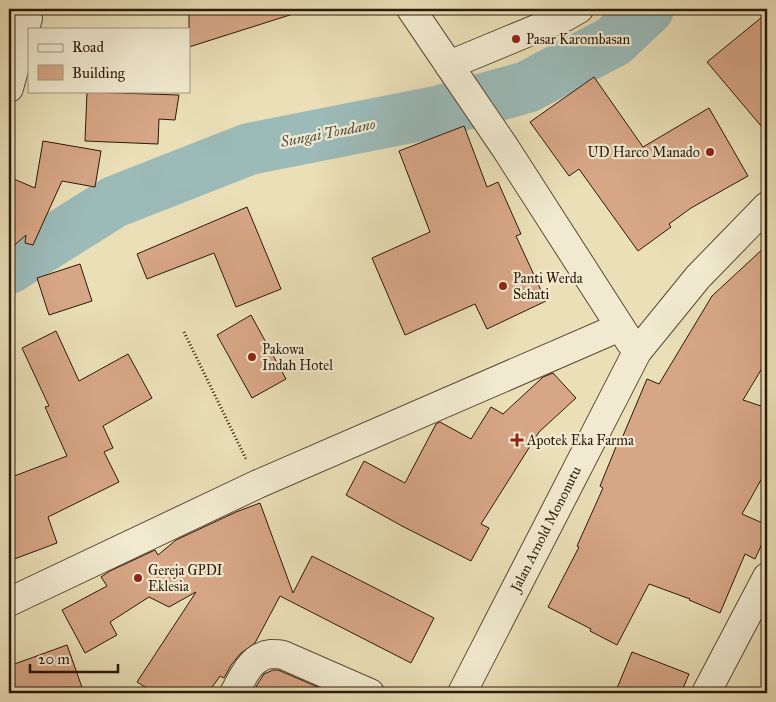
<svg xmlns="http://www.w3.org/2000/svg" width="776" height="702" viewBox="0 0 776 702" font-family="'IM FELL Great Primer',serif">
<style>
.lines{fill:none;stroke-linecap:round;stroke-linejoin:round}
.river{stroke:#9bbab8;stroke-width:52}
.building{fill:#d7a686;stroke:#2c190b}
.minor-casing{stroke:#5c4a36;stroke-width:30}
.tertiary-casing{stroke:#5c4a36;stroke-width:30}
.path{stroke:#2c190b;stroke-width:3;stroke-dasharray:1 2.5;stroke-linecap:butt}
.minor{stroke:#f1ead0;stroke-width:28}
.tertiary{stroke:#f1ead0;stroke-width:28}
.poi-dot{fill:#8f2418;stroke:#f1ead0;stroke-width:2}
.labels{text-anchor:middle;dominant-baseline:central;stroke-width:4.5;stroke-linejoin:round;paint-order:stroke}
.poi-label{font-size:14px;fill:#2c190b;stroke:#f1ead0;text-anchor:start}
.street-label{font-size:14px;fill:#2c190b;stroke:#f1ead0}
.water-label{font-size:15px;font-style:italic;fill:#535148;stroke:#f1ead0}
</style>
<rect width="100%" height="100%" fill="#eadfb7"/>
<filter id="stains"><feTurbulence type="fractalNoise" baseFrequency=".004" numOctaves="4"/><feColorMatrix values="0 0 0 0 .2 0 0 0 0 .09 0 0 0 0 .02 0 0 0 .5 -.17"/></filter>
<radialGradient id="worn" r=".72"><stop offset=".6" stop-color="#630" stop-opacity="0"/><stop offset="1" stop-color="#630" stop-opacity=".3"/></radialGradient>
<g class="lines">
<polyline class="river" points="9,268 114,202 249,149 436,112 527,87 614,41 648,9"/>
</g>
<g class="building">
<polygon points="189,9 292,9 293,14 189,47"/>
<polygon points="767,13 767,133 707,62"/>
<polygon points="594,77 643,147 709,108 748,176 691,208 669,224 671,227 638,251 579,169 569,176 530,122"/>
<polygon points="87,92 179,95 175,120 159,119 158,144 85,141"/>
<polygon points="464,126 487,187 498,182 521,234 516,236 546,301 487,329 475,304 405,335 372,258 430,232 399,151"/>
<polygon points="43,141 101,151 95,187 62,181 33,245 25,243 26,235 9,250 9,177 35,188"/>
<polygon points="247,207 281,289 236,307 214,253 147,279 137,254"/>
<polygon points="767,245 767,360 743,400 767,408 767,469 742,514 767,525 767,533 755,559 745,554 720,613 689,600 690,599 649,584 617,645 590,631 591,629 548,607 579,547 577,546 603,488 600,486 618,442 620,443 647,379 659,384 712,296"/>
<polygon points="80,264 92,301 49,315 37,278"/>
<polygon points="251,315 286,379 252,398 217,335"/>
<polygon points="56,331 79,381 128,354 152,398 103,426 113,448 104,452 119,482 48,517 57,543 9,561 9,478 67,456 45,407 49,406 22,348"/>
<polygon points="553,373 576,398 539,432 481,524 489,528 471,561 402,526 346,495 364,461 405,483 436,424 440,422 471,439 491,407 503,414 543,377"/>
<polygon points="260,503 293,593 312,556 434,618 411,663 280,596 255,643 241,653 231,665 224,678 220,676 208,693 155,693 137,682 196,592 169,607 149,597 110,622 117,635 85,653 62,610 107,586 101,577 110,571 155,550 158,555 176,540 236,512"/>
<polygon points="67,645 84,693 9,693 9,666"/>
<polygon points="632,652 689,674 681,693 615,693"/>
<polygon points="273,670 278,670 332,693 252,693 264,674"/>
</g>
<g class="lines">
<defs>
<g id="minor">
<polyline points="411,9 506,149 630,342"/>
<polyline points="449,65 565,17 579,9"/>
<polyline points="9,88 28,18"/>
<polyline points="9,602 258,484 620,327"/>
<path d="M234,693C243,677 251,656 271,654C275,654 279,654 283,655L370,693"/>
<polyline points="706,693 767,577"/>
</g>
<polyline id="tertiary" points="462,693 637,352 698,277 767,206"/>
</defs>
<use href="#minor" class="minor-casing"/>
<use href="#tertiary" class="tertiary-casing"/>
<polyline class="path" points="184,332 246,459"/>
<use href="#minor" class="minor"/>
<use href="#tertiary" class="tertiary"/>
</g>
<g class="poi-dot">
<circle cx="516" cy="39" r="5"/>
<circle cx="710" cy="152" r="5"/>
<circle cx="503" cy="286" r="5"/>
<circle cx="252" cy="357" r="5"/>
<path d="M514.5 432.5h5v5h5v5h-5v5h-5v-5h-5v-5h5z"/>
<circle cx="138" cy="578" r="5"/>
</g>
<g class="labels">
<g class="poi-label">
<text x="526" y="39">Pasar Karombasan</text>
<text x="700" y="152" text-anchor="end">UD Harco Manado</text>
<text x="513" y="278">Panti Werda<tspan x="513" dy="16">Sehati</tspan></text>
<text x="262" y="349">Pakowa<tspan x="262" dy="16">Indah Hotel</tspan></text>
<text x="527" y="440">Apotek Eka Farma</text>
<text x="148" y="570">Gereja GPDI<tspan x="148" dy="16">Eklesia</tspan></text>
</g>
<g class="street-label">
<text transform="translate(546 529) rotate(-63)">Jalan Arnold Mononutu</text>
</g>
<g class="water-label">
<text transform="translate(328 133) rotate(-11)">Sungai Tondano</text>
</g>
</g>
<rect width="776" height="702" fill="none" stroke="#eadfb7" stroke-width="30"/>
<rect x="10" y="10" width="756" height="682" fill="none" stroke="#2c190b" stroke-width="2.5"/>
<rect x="15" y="15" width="746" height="672" fill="none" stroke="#2c190b"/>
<rect x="28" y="28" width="162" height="65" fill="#f1ead0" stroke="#a29681"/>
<rect x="38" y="44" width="25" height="8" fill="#f1ead0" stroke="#a29681"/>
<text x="72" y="52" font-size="15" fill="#2c190b">Road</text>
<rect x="38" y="65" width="25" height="15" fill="#d7a686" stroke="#a29681"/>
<text x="72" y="78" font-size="15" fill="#2c190b">Building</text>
<path d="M30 664v8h88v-8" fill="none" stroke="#2c190b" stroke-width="2.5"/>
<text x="38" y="664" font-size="15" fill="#2c190b" stroke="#f1ead0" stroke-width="4" paint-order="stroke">20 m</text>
<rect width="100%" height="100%" filter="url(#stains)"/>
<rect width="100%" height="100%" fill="url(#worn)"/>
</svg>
